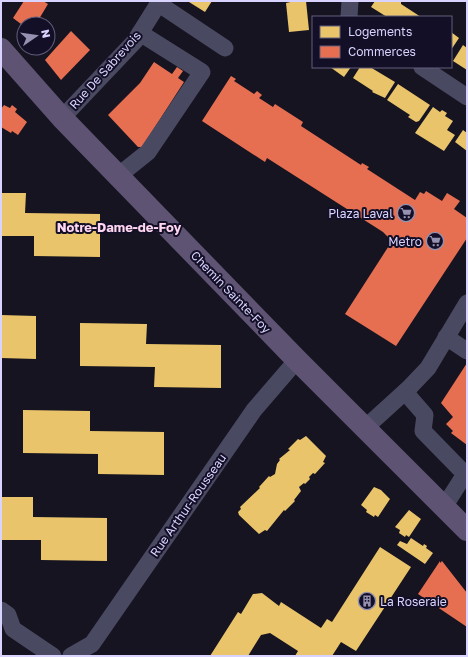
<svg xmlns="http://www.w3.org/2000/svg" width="468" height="657" viewBox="0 0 468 657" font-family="'Golos Text',sans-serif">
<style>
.homes{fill:#e9c46a}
.shops{fill:#e76f51}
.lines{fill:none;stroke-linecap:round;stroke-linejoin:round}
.minor{stroke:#4a4962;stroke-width:17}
.major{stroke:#5e5373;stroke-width:22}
.labels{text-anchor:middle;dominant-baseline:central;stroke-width:4;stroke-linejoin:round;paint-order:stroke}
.street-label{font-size:12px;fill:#d9d4ff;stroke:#130f26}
.poi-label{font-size:12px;fill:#d9d4ff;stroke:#130f26;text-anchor:end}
.neighbourhood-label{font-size:13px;font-weight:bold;fill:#ffd6f0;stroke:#130f26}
</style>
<rect width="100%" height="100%" fill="#161421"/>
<g class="homes">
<polygon points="190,1 212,1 205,12 189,2"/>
<polygon points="295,1 306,1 309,30 289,32 286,3"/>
<polygon points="375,1 401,1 401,4 421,17 387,17 371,7"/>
<polygon points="451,32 459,38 451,50"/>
<polygon points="463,45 467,48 467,70 453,61"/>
<polygon points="330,67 351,67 344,77"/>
<polygon points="360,67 370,67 395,82 385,98 372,92 373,91 353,78"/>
<polygon points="398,84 430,105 419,121 416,122 408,117 410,115 387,100"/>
<polygon points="433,107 440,112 442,110 447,113 445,116 453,121 447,130 455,135 444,151 415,133"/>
<polygon points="463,130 467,133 467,151 455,142"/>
<polygon points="1,193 26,193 25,213 100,214 100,257 34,256 34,236 1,236"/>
<polygon points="1,315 36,316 36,359 1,358"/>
<polygon points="80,323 147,324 146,344 221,345 221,388 154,387 155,367 80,366"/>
<polygon points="23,410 90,411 90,431 164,432 164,475 98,474 98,454 23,453"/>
<polygon points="306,436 326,456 323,462 325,463 315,474 313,473 309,477 310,479 305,484 304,483 299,487 301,491 294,500 295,501 285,511 284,510 267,531 265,530 259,534 239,515 238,512 241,509 240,507 260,488 259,487 269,476 270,477 275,474 277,464 280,460 279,459 290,450 288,449 298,439 300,440"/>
<polygon points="374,487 381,490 390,499 378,517 375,515 374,517 366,512 367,510 361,505"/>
<polygon points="1,497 33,497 33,517 107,518 107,561 41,560 41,540 1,540"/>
<polygon points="409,510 421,519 409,537 406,535 405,537 399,533 400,530 395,527"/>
<polygon points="411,538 423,546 424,544 427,546 426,548 433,553 425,564 397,545 400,541 407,544"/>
<polygon points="380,547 411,567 356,651 341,642 332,656 295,656 298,651 270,633 261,635 248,656 210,656 238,612 241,614 253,594 262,593 279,606 281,602 321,628 327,619 332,622"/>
</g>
<g class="shops">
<polygon points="24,1 43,1 48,4 36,24 24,24 24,29 20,26 21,24 13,18"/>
<polygon points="71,31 90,50 61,80 45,60"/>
<polygon points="154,62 172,74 177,67 183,71 178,78 184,82 142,147 138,147 108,115 140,83"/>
<polygon points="231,76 236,79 234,81 254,94 257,91 262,95 259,98 273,107 275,104 303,122 301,126 361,165 362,163 369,167 367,169 415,200 420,192 424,194 426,191 442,201 447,193 460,201 454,209 467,218 467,238 396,346 345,314 392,241 383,232 267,158 265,162 202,121"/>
<polygon points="4,105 10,108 12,105 17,109 15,112 27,122 18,135 12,131 11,133 1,127 1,109"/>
<polygon points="467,363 467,445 451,433 453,431 446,424 453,417 441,403"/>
<polygon points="440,561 440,563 442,561 467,593 467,627 418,594"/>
</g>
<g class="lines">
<g class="minor">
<polyline points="159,4 225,48"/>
<polyline points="349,17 350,1"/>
<polyline points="422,67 467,97"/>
<polyline points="62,118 135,41 160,1"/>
<polyline points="118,176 148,152 202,72 140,33"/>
<polyline points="446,337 467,351"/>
<polyline points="405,392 425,415 423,431 465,474 444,507"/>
<polyline points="365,428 409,388 428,368 467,303"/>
<polyline points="1,610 8,615 13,629 53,656"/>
<polyline points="71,656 92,644 254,410 297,360"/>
</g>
<polyline class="major" points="1,49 62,118 297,360 467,530"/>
</g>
<defs>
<symbol id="supermarket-ring" viewBox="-11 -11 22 22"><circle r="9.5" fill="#130f26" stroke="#9591b1" stroke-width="1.5"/><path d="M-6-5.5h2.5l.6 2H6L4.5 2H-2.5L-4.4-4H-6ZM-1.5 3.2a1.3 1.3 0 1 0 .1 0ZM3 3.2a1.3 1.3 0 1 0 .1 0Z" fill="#9591b1"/></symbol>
<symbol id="building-ring" viewBox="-11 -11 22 22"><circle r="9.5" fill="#130f26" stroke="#9591b1" stroke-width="1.5"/><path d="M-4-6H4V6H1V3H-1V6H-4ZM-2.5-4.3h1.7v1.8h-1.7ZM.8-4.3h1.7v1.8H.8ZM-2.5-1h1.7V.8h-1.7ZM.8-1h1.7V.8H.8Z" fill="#9591b1"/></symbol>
</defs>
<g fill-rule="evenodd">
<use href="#supermarket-ring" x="396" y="203" width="20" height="20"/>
<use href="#supermarket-ring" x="425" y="231" width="20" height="20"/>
<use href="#building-ring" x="357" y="591" width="20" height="20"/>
</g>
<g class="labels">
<g class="street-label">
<text transform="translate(105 70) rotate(-48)">Rue De Sabrevois</text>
<text transform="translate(231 292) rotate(46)">Chemin Sainte-Foy</text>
<text transform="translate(188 505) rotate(-55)">Rue Arthur-Rousseau</text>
</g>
<g class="poi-label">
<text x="393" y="213">Plaza Laval</text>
<text x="422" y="241">Metro</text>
<text x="380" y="601" text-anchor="start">La Roseraie</text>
</g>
<g class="neighbourhood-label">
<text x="119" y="227">Notre-Dame-de-Foy</text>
</g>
</g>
<rect width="468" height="657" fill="none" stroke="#d9d4ff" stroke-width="4"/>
<rect x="312" y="16" width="140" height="52" fill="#130f26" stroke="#625e7d"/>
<rect x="320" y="26" width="20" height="12" fill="#e9c46a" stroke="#625e7d"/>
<text x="348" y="36" font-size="12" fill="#d9d4ff">Logements</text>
<rect x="320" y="46" width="20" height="12" fill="#e76f51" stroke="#625e7d"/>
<text x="348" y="56" font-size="12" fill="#d9d4ff">Commerces</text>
<g transform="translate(36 36) rotate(77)"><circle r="19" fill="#130f26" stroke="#625e7d"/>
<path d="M0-3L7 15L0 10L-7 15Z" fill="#9591b1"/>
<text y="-6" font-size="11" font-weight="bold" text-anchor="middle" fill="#d9d4ff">N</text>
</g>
</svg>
